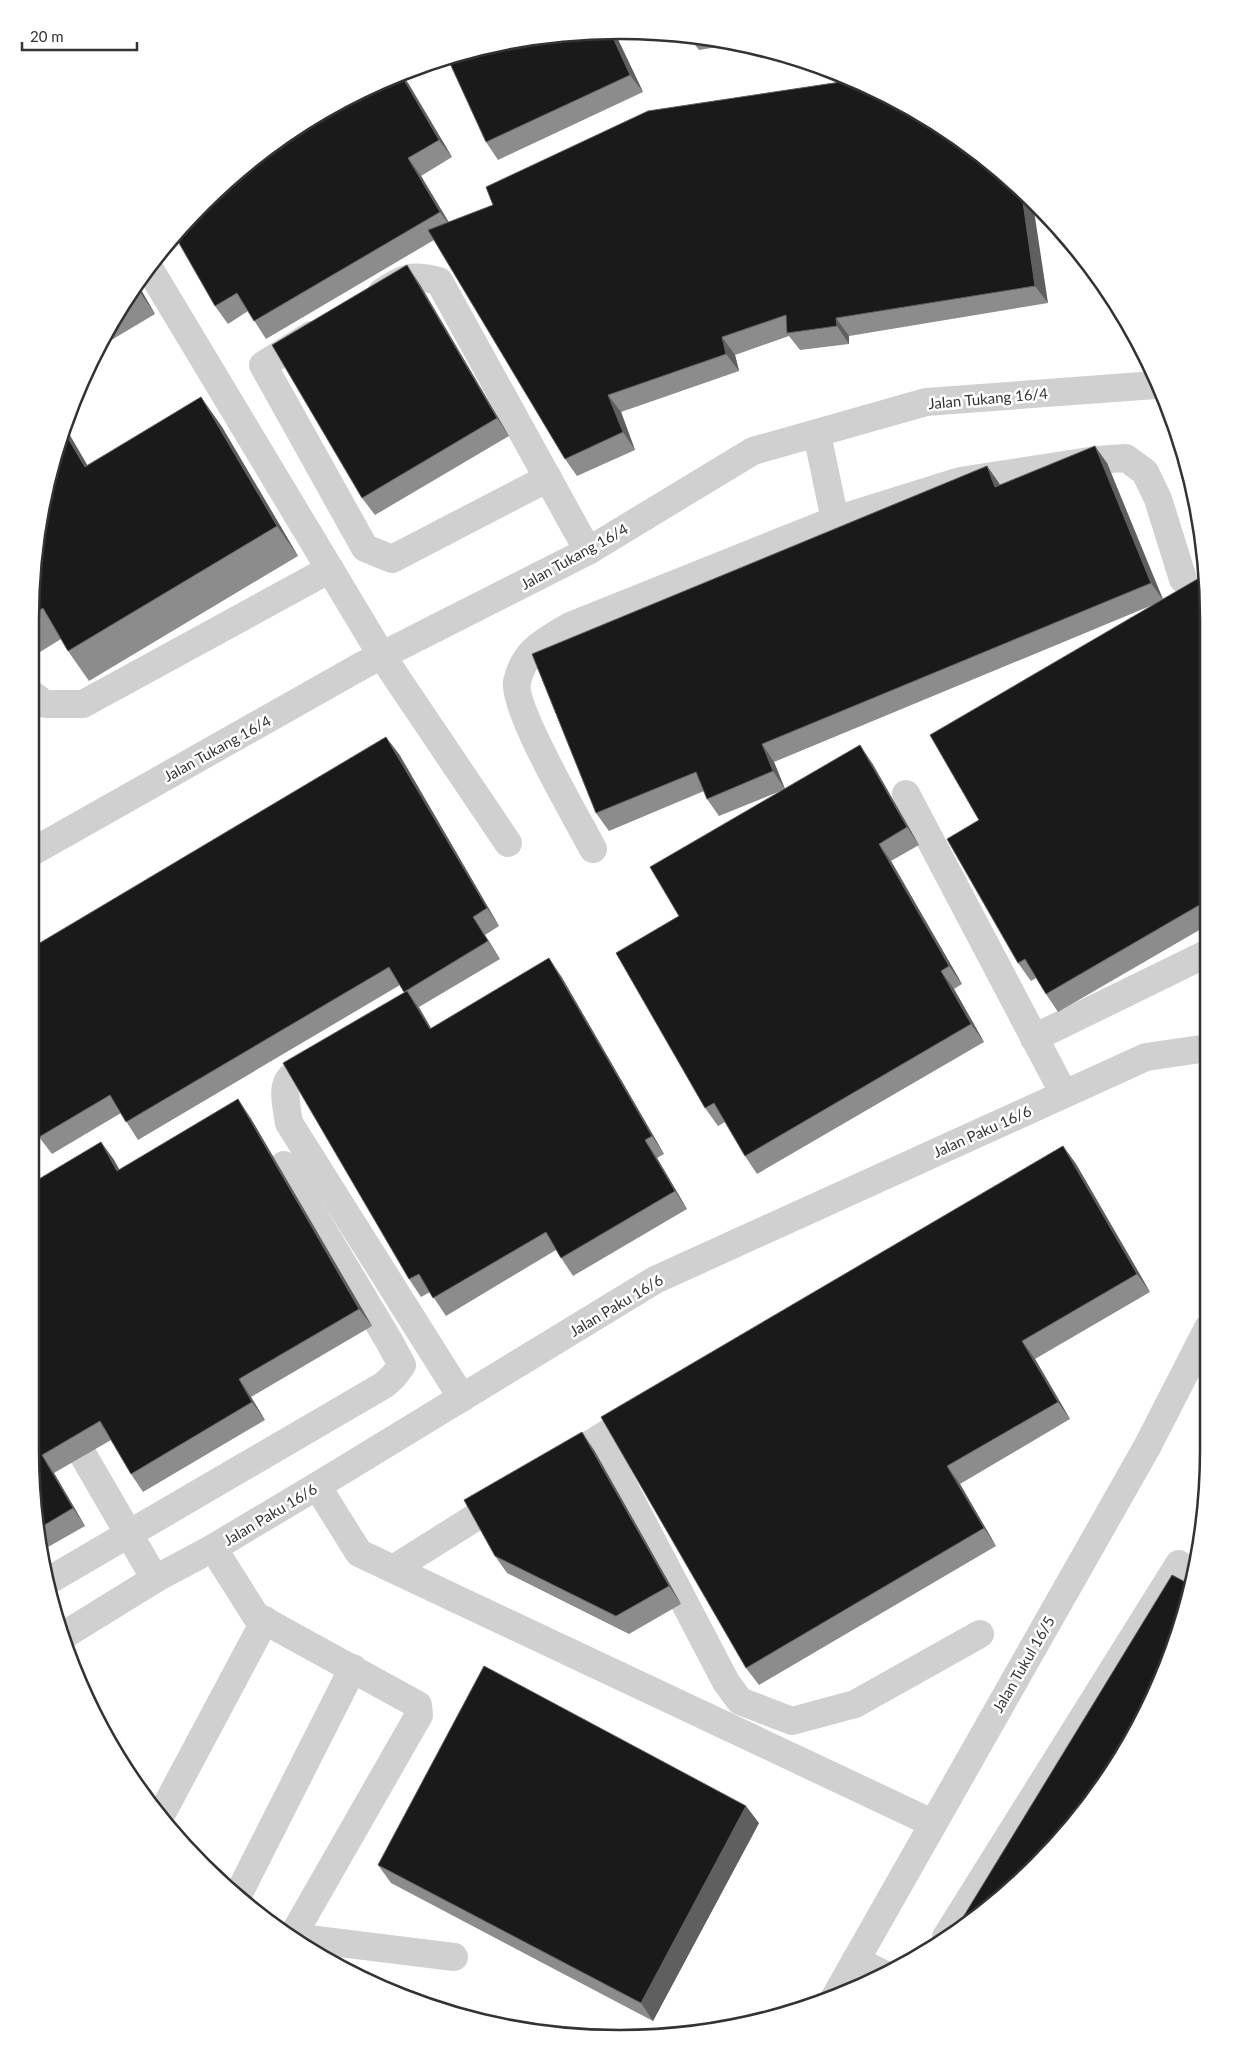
<svg xmlns="http://www.w3.org/2000/svg" width="1239" height="2069" viewBox="0 0 1239 2069" font-family="Lato,sans-serif">
<style>
.lines{fill:none;stroke-linecap:round;stroke-linejoin:round}
.minor{stroke:#d0d0d0;stroke-width:28}
.wall{fill:#8c8c8c}
.shaded-wall{fill:#5f5f5f}
.building{fill:#1a1a1a;stroke:#5f5f5f}
.labels{text-anchor:middle;dominant-baseline:central;stroke-width:5;stroke-linejoin:round;paint-order:stroke}
.street-label{font-size:15px;fill:#333;stroke:#fff}
.rim{fill:none;stroke:#333;stroke-width:2.5}
</style>
<rect width="100%" height="100%" fill="#fff"/>
<g class="lines">
<g class="minor">
<polyline points="149,268 382,656 508,843"/>
<path d="M382,292C406,277 411,274 439,281L588,551"/>
<polyline points="311,335 263,365 365,548 392,559 548,478"/>
<polyline points="817,434 835,520 960,481 1096,460 1126,458 1145,472 1158,499 1183,579"/>
<polyline points="32,694 45,704 83,704 330,569"/>
<polyline points="906,794 1064,1094"/>
<path d="M593,849C578,820 512,708 517,682C524,650 545,641 570,626L835,520"/>
<polyline points="32,852 363,665 588,551 753,451 926,402 1155,385"/>
<polyline points="1034,1038 1208,953"/>
<path d="M322,1057C283,1079 281,1077 289,1123L462,1398"/>
<polyline points="65,1424 155,1579"/>
<polyline points="599,1439 726,1682 740,1701 792,1721 855,1704 980,1634"/>
<polyline points="559,1464 641,1412"/>
<polyline points="317,1486 359,1553 932,1823"/>
<polyline points="213,1548 256,1616 418,1705 419,1715 292,1937"/>
<polyline points="393,1569 506,1498"/>
<polyline points="48,1581 384,1385 393,1377 402,1365 389,1341 284,1165"/>
<polyline points="61,1637 155,1579 213,1548 317,1486 655,1280 1146,1057 1208,1048"/>
<polyline points="160,1817 265,1620"/>
<polyline points="238,1895 353,1668"/>
<polyline points="292,1937 454,1957"/>
<polyline points="946,1937 1179,1564"/>
<polyline points="856,1960 885,1975"/>
<polyline points="835,1997 1147,1447 1208,1328"/>
</g>
</g>
<g class="wall">
<polygon points="614,31 643,92 498,160 486,142"/>
<polygon points="689,37 735,41 741,43 699,50"/>
<polygon points="408,83 452,157 421,176 448,222 947,130 1048,303 849,336 849,344 800,350 789,336 735,355 739,371 621,412 635,450 577,476 565,459 434,240 266,339 248,311 228,324 215,306"/>
<polygon points="137,283 155,314 103,345 130,292"/>
<polygon points="419,283 509,436 375,515 362,498"/>
<polygon points="201,397 222,427 298,556 89,681 68,651 61,639 32,657 31,581 87,465"/>
<polygon points="1107,463 1163,599 1201,577 1208,587 1208,925 1058,1012 1046,994 1036,978 1031,981 1018,963 979,820 1155,604 774,762 785,789 872,763 919,845 891,861 962,984 954,989 984,1042 757,1174 745,1156 725,1122 718,1126 705,1108 679,916 783,790 719,816 707,799 704,791 609,831 596,813 987,466 1000,485"/>
<polygon points="399,754 499,926 485,935 500,959 419,1007 431,1028 561,976 664,1154 657,1158 687,1209 573,1276 556,1250 446,1316 430,1292 421,1297 409,1279 404,992 400,985 138,1140 121,1113 52,1154 39,1137"/>
<polygon points="250,1117 372,1326 251,1397 265,1420 143,1492 131,1474 111,1440 54,1473 85,1526 41,1551 35,1527 34,1182 101,1142 114,1160 119,1170"/>
<polygon points="1063,1146 1076,1164 1150,1292 1035,1359 1070,1419 960,1484 996,1546 759,1685 746,1668"/>
<polygon points="594,1450 681,1604 629,1634 507,1573 495,1556"/>
<polygon points="759,1823 653,2021 391,1883 378,1865"/>
</g>
<g class="shaded-wall">
<polygon points="610,31 614,31 643,92 630,75"/>
<polygon points="400,73 401,73 408,83 452,157 439,140"/>
<polygon points="408,158 421,176 453,229 440,212"/>
<polygon points="1022,195 1033,204 1048,303 1035,286"/>
<polygon points="407,265 419,283 509,436 497,418"/>
<polygon points="137,283 155,314 135,285"/>
<polygon points="836,318 849,336 849,344 837,326"/>
<polygon points="722,337 735,355 739,371 726,354"/>
<polygon points="608,395 621,412 635,450 623,432"/>
<polygon points="201,397 222,427 298,556 277,526"/>
<polygon points="64,425 106,497 85,467 62,428"/>
<polygon points="1095,446 1107,463 1163,600 1151,583"/>
<polygon points="987,466 999,483 1008,505 995,487"/>
<polygon points="1201,577 1208,587 1208,618"/>
<polygon points="386,737 399,754 499,926 487,908"/>
<polygon points="762,744 774,762 785,789 773,771"/>
<polygon points="860,745 872,763 919,845 907,827"/>
<polygon points="879,844 891,861 962,984 949,966"/>
<polygon points="473,917 485,935 500,959 488,941"/>
<polygon points="549,958 561,976 664,1154 652,1136"/>
<polygon points="941,971 954,989 984,1042 971,1024"/>
<polygon points="407,991 419,1008 442,1047 430,1029"/>
<polygon points="238,1099 250,1117 372,1326 359,1309"/>
<polygon points="645,1140 657,1158 687,1209 675,1191"/>
<polygon points="101,1142 114,1160 130,1188 117,1171"/>
<polygon points="1063,1146 1076,1164 1150,1292 1137,1274"/>
<polygon points="1022,1341 1035,1359 1070,1419 1058,1402"/>
<polygon points="239,1379 251,1397 265,1420 252,1402"/>
<polygon points="582,1432 594,1450 681,1604 669,1586"/>
<polygon points="42,1455 54,1473 85,1526 73,1508"/>
<polygon points="947,1466 960,1484 996,1546 984,1528"/>
<polygon points="746,1806 759,1823 653,2021 641,2003"/>
</g>
<g class="building">
<polygon points="610,31 630,75 486,142 448,59 505,41"/>
<polygon points="400,73 439,140 408,158 440,212 254,321 237,293 215,306 175,236 203,202 292,129 394,75"/>
<polygon points="854,80 947,130 1022,195 1035,286 836,318 837,326 787,333 786,315 722,337 726,354 608,395 623,432 565,459 428,230 493,205 486,187 648,111"/>
<polygon points="407,265 497,418 362,498 272,345"/>
<polygon points="201,397 277,526 68,651 43,608 31,615 31,581 62,428 85,467"/>
<polygon points="1095,446 1151,583 762,744 773,771 707,799 696,772 596,813 532,654 987,466 995,487"/>
<polygon points="1201,577 1208,618 1208,900 1046,994 1025,959 1018,963 947,839 979,820 930,735"/>
<polygon points="386,737 487,908 473,917 488,941 404,992 389,967 126,1122 110,1095 39,1137 33,1127 33,947"/>
<polygon points="860,745 907,827 879,844 949,966 941,971 971,1024 745,1156 714,1103 705,1108 616,953 679,916 650,867"/>
<polygon points="549,958 652,1136 645,1140 675,1191 561,1258 546,1232 433,1298 419,1274 409,1279 283,1063 407,991 430,1029"/>
<polygon points="238,1099 359,1309 239,1379 252,1402 131,1474 100,1421 42,1455 73,1508 36,1530 35,1527 34,1182 101,1142 117,1171"/>
<polygon points="1063,1146 1137,1274 1022,1341 1058,1402 947,1466 984,1528 746,1668 601,1417"/>
<polygon points="582,1432 669,1586 616,1616 495,1556 464,1500"/>
<polygon points="1172,1575 1189,1584 1178,1639 1109,1777 1037,1866 978,1917 954,1932"/>
<polygon points="484,1666 746,1806 641,2003 378,1865"/>
</g>
<g class="labels">
<g class="street-label">
<text transform="translate(988 398) rotate(-5)">Jalan Tukang 16/4</text>
<text transform="translate(574 556) rotate(-29)">Jalan Tukang 16/4</text>
<text transform="translate(217 748) rotate(-29)">Jalan Tukang 16/4</text>
<text transform="translate(982 1131) rotate(-24)">Jalan Paku 16/6</text>
<text transform="translate(616 1305) rotate(-31)">Jalan Paku 16/6</text>
<text transform="translate(270 1514) rotate(-31)">Jalan Paku 16/6</text>
<text transform="translate(1023 1664) rotate(-60)">Jalan Tukul 16/5</text>
</g>
</g>
<path d="M0 0H1239V2069H0ZM619 39H620A580 580 0 0 1 1200 619V1450A580 580 0 0 1 620 2030H619A580 580 0 0 1 39 1450V619A580 580 0 0 1 619 39Z" fill="#fff" fill-rule="evenodd"/>
<path class="rim" d="M619 39H620A580 580 0 0 1 1200 619V1450A580 580 0 0 1 620 2030H619A580 580 0 0 1 39 1450V619A580 580 0 0 1 619 39Z"/>
<path d="M22 42v8h115v-8" fill="none" stroke="#333333" stroke-width="2.5"/>
<text x="30" y="42" font-size="15" fill="#333333" stroke="#ffffff" stroke-width="4" paint-order="stroke">20 m</text>
</svg>
